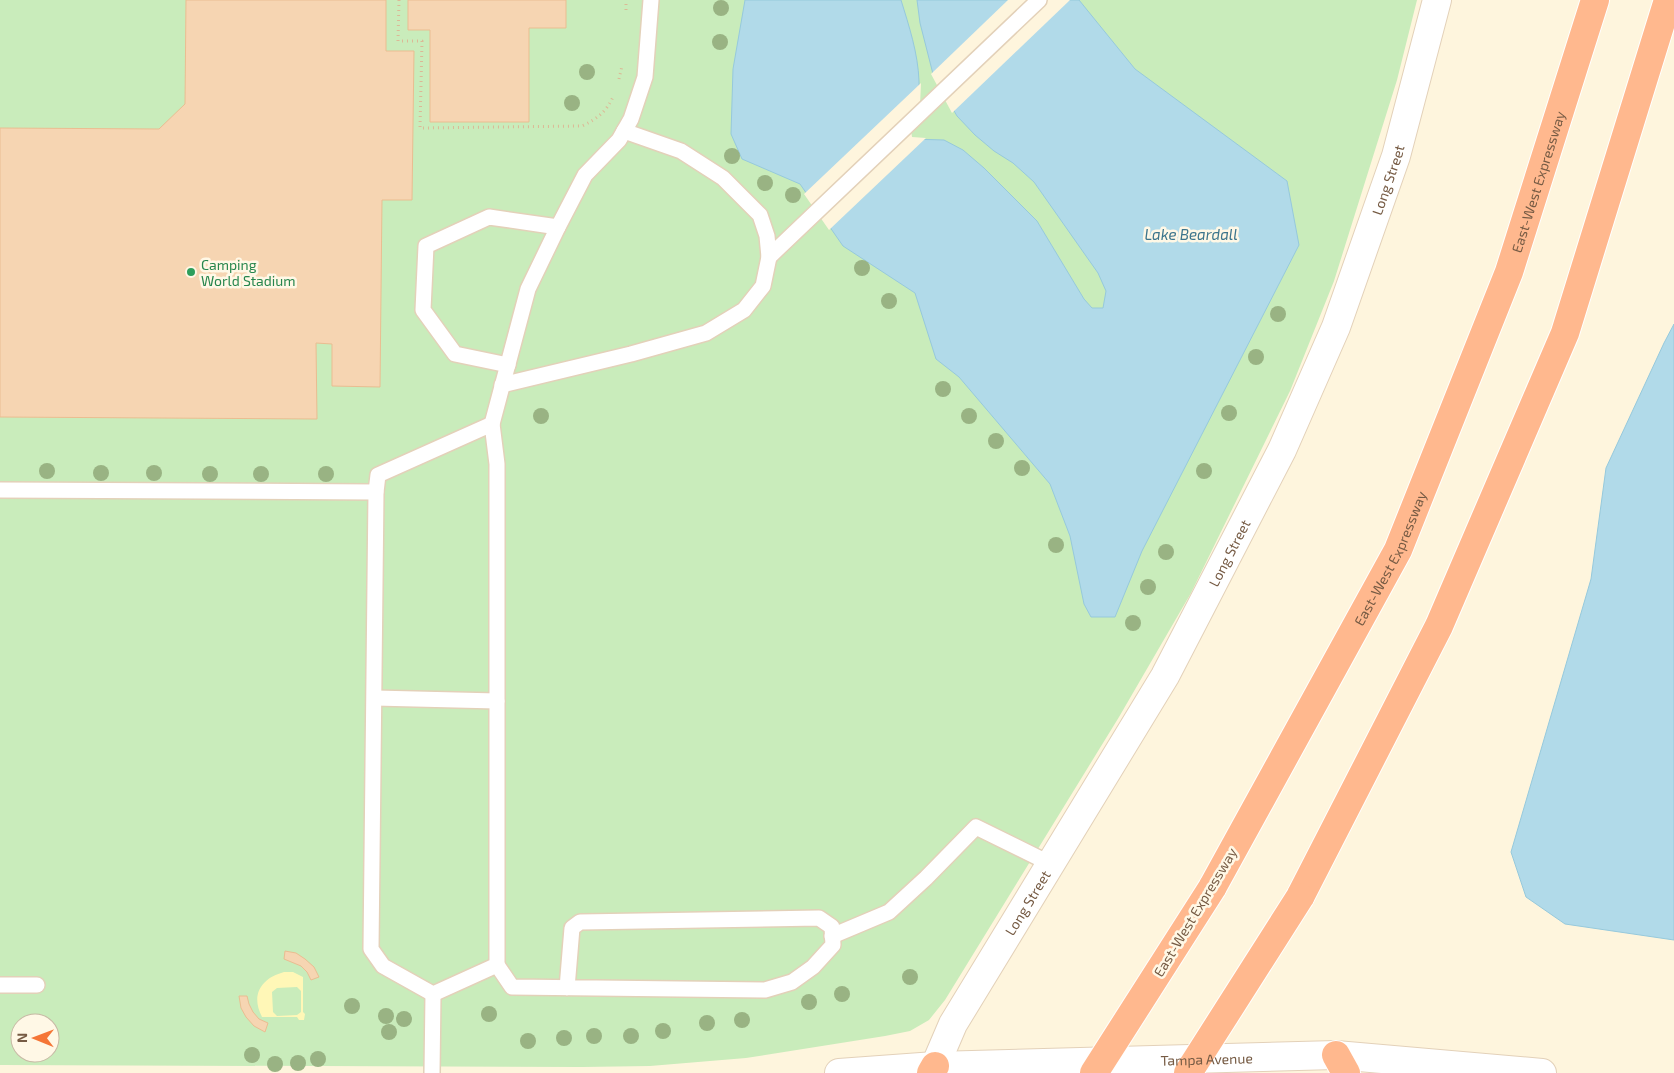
<svg xmlns="http://www.w3.org/2000/svg" width="1674" height="1073" viewBox="0 0 1674 1073" font-family="'Exo 2',sans-serif">
<style>
.green{fill:#c9ecbb;fill-rule:evenodd}
.sand{fill:#fff7b7;fill-rule:evenodd}
.water{fill:#b1dae9;stroke:#96c9dc}
.pier{fill:#fef5dd}
.building{fill:#f6d5b2;stroke:#eabd91}
.lines{fill:none;stroke-linecap:round;stroke-linejoin:round}
.service-casing{stroke:#e3d1b9;stroke-width:18}
.tertiary-casing{stroke:#e3d1b9;stroke-width:30}
.motorway-casing{stroke:#fff;stroke-width:30}
.path{stroke:#dbb996;stroke-width:3;stroke-dasharray:1 4;stroke-linecap:butt}
.service{stroke:#fff;stroke-width:15}
.tertiary{stroke:#fff;stroke-width:28}
.motorway{stroke:#ffb88e;stroke-width:28}
.motorway-bridge-casing{stroke:#fff;stroke-width:30;stroke-linecap:butt}
.motorway-bridge{stroke:#ffb88e;stroke-width:28}
.tree{fill:#99b383}
.leisure-dot{fill:#2e9e5b;stroke:#fff8e6;stroke-width:2}
.labels{text-anchor:middle;dominant-baseline:central;stroke-width:5;stroke-linejoin:round;paint-order:stroke}
.street-label{font-size:14px;fill:#765b44;stroke:#fff8e6}
.leisure-label{font-size:14px;fill:#27864d;stroke:#fff8e6;text-anchor:start}
.water-label{font-size:15px;font-style:italic;fill:#3c758c;stroke:#fff8e6}
</style>
<rect width="100%" height="100%" fill="#fef5dd"/>
<path class="green" d="M0,0H1417L1397,80L1334,281L1290,391L1191,593L1119,717L945,1000L929,1020L910,1031L885,1036L746,1058L650,1066L582,1067L0,1065ZM20,1023H50V1053H20Z"/>
<path class="sand" d="M284,972H293L303,977V1012L305,1014L304,1020H299L297,1017H262C250,994 262,978 284,972ZM297,987L301,991V1012L297,1015L277,1016L273,1012L272,992L277,988Z"/>
<g class="water">
<path d="M745,0H901C909,26 918,53 919,81C920,100 914,120 910,139L944,140L963,150L984,168L1037,221L1084,299L1092,308H1103L1106,291L1098,273L1034,182L1013,163L994,151L975,135L957,116L933,74L920,23L917,0H1079L1135,69L1287,181L1299,245L1142,551L1115,617H1091L1084,604L1070,536L1050,484L959,377L936,359L915,293L843,246L800,184L742,159L731,134L733,69Z"/>
<polygon points="1674,324 1674,940 1565,924 1526,897 1511,852 1591,579 1606,468 1664,343"/>
</g>
<g class="pier">
<polygon points="1008,0 1070,0 952,113 931,74"/>
<polygon points="921,83 920,105 911,127 912,137 926,138 829,230 804,194"/>
</g>
<g class="building">
<polygon points="186,0 386,0 386,51 414,51 412,200 382,200 380,387 332,386 332,344 316,343 317,419 0,417 0,128 159,129 185,104"/>
<polygon points="408,0 566,0 566,28 529,28 529,122 430,122 430,30 408,30"/>
<polygon points="285,951 296,953 305,959 314,967 319,977 311,980 307,972 301,966 284,959"/>
<polygon points="239,996 247,996 249,1004 253,1012 259,1019 268,1023 265,1032 254,1026 246,1017 241,1008"/>
</g>
<g class="lines">
<defs>
<g id="service">
<polyline points="769,257 1039,0"/>
<polyline points="508,365 455,354 423,310 426,246 489,217 558,227"/>
<polyline points="502,385 631,354 706,333 744,310 763,286 769,257 767,236 760,215 723,178 681,151 624,131"/>
<polygon points="492,424 497,464 497,965 433,994 383,966 371,949 376,492 378,475"/>
<polyline points="492,424 528,289 558,227 585,175 619,140 631,119 645,77 651,0"/>
<polyline points="0,490 376,492"/>
<polyline points="375,698 497,701"/>
<polyline points="832,936 889,912 926,878 976,827 1051,864"/>
<polyline points="497,965 512,987 765,990 792,982 813,967 833,945 832,927 819,918 580,922 572,928 567,988"/>
<polyline points="0,985 37,985"/>
<polyline points="432,1073 433,994"/>
</g>
<g id="tertiary">
<path id="s1" d="M935,1066L953,1024L1165,676L1282,450L1336,327L1396,156L1437,0"/>
<path id="s2" d="M839,1073L935,1066L1336,1055L1542,1073"/>
</g>
<g id="motorway">
<path id="s3" d="M1212,888L1398,550L1509,272L1595,0"/>
<polyline points="1300,897 1439,626 1565,333 1668,0"/>
<polyline points="1336,1055 1346,1073"/>
<polyline points="931,1073 935,1066"/>
</g>
</defs>
<use href="#service" class="service-casing"/>
<use href="#tertiary" class="tertiary-casing"/>
<use href="#motorway" class="motorway-casing"/>
<g class="path">
<path d="M399,0L398,41H422L420,128L582,126C597,119 606,112 613,97"/>
<polyline points="626,10 626,0"/>
<polyline points="619,79 622,66"/>
</g>
<use href="#service" class="service"/>
<use href="#tertiary" class="tertiary"/>
<use href="#motorway" class="motorway"/>
<defs>
<g id="motorway-bridge">
<polyline points="1094,1073 1212,888"/>
<polyline points="1188,1073 1300,897"/>
</g>
</defs>
<use href="#motorway-bridge" class="motorway-bridge-casing"/>
<use href="#motorway-bridge" class="motorway-bridge"/>
</g>
<g class="tree">
<circle cx="721" cy="8" r="8"/>
<circle cx="720" cy="42" r="8"/>
<circle cx="587" cy="72" r="8"/>
<circle cx="572" cy="103" r="8"/>
<circle cx="732" cy="156" r="8"/>
<circle cx="765" cy="183" r="8"/>
<circle cx="793" cy="195" r="8"/>
<circle cx="862" cy="268" r="8"/>
<circle cx="889" cy="301" r="8"/>
<circle cx="1278" cy="314" r="8"/>
<circle cx="1256" cy="357" r="8"/>
<circle cx="943" cy="389" r="8"/>
<circle cx="1229" cy="413" r="8"/>
<circle cx="541" cy="416" r="8"/>
<circle cx="969" cy="416" r="8"/>
<circle cx="996" cy="441" r="8"/>
<circle cx="1022" cy="468" r="8"/>
<circle cx="47" cy="471" r="8"/>
<circle cx="1204" cy="471" r="8"/>
<circle cx="101" cy="473" r="8"/>
<circle cx="154" cy="473" r="8"/>
<circle cx="210" cy="474" r="8"/>
<circle cx="261" cy="474" r="8"/>
<circle cx="326" cy="474" r="8"/>
<circle cx="1056" cy="545" r="8"/>
<circle cx="1166" cy="552" r="8"/>
<circle cx="1148" cy="587" r="8"/>
<circle cx="1133" cy="623" r="8"/>
<circle cx="910" cy="977" r="8"/>
<circle cx="842" cy="994" r="8"/>
<circle cx="809" cy="1002" r="8"/>
<circle cx="352" cy="1006" r="8"/>
<circle cx="489" cy="1014" r="8"/>
<circle cx="386" cy="1016" r="8"/>
<circle cx="404" cy="1019" r="8"/>
<circle cx="742" cy="1020" r="8"/>
<circle cx="707" cy="1023" r="8"/>
<circle cx="663" cy="1031" r="8"/>
<circle cx="389" cy="1032" r="8"/>
<circle cx="594" cy="1036" r="8"/>
<circle cx="631" cy="1036" r="8"/>
<circle cx="564" cy="1038" r="8"/>
<circle cx="528" cy="1041" r="8"/>
<circle cx="252" cy="1055" r="8"/>
<circle cx="318" cy="1059" r="8"/>
<circle cx="298" cy="1063" r="8"/>
<circle cx="275" cy="1064" r="8"/>
</g>
<circle class="leisure-dot" cx="191" cy="272" r="5"/>
<g class="labels">
<g class="street-label">
<text stroke="none"><textPath href="#s1" startOffset="998">Long Street</textPath></text>
<text stroke="none"><textPath href="#s3" startOffset="780">East-West Expressway</textPath></text>
<text stroke="none"><textPath href="#s1" startOffset="592">Long Street</textPath></text>
<text stroke="none"><textPath href="#s3" startOffset="375">East-West Expressway</textPath></text>
<text stroke="none"><textPath href="#s1" startOffset="188">Long Street</textPath></text>
<text transform="translate(1195 912) rotate(-59)">East-West Expressway</text>
<text stroke="none"><textPath href="#s2" startOffset="368">Tampa Avenue</textPath></text>
</g>
<g class="leisure-label">
<text x="201" y="264">Camping<tspan x="201" dy="16">World Stadium</tspan></text>
</g>
<g class="water-label">
<text x="1191" y="234">Lake Beardall</text>
</g>
</g>
<g transform="translate(35 1038) rotate(271)"><circle r="24" fill="#fff8e6" stroke="#c8b9a5"/>
<path d="M0-4L9 19L0 12L-9 19Z" fill="#f57636"/>
<text y="-8" font-size="14" font-weight="bold" text-anchor="middle" fill="#765b44">N</text>
</g>
</svg>
